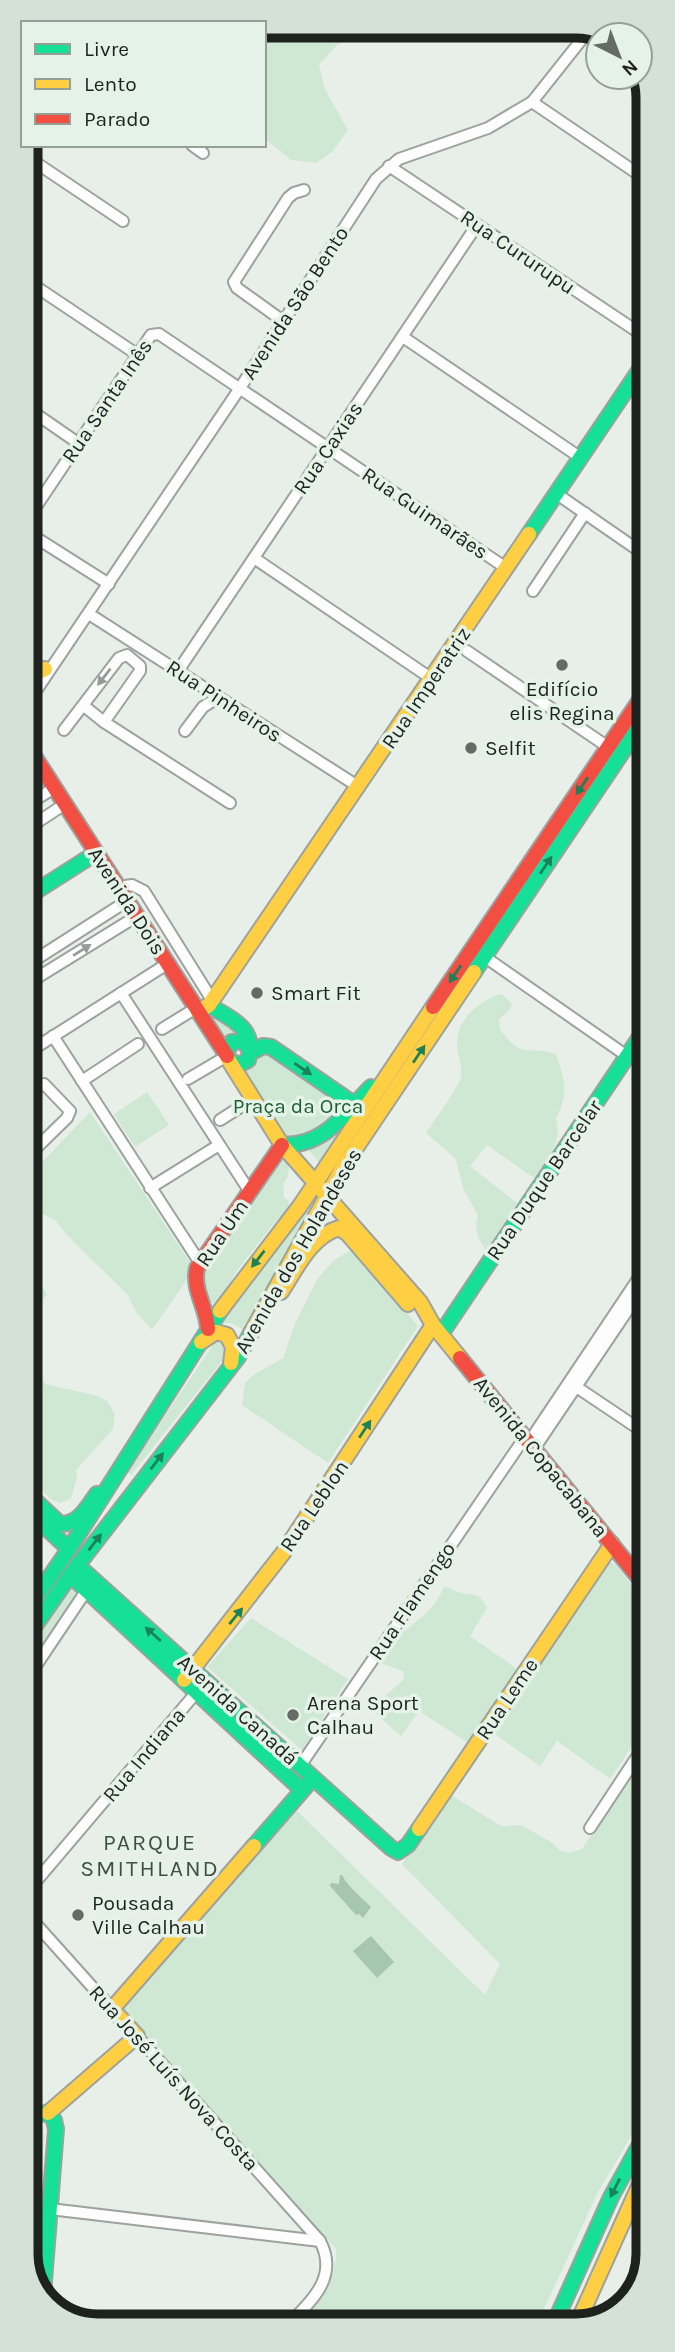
<svg xmlns="http://www.w3.org/2000/svg" width="675" height="2352" viewBox="0 0 675 2352" font-family="Karla,sans-serif">
<style>
.green{fill:#cee8d3}
.water{fill:#a6c6ad}
.lines{fill:none;stroke-linecap:round;stroke-linejoin:round}
.street-casing{stroke:#9da29e;stroke-width:14}
.fast-casing{stroke:#9da29e;stroke-width:18}
.slow-casing{stroke:#9da29e;stroke-width:18}
.jam-casing{stroke:#9da29e;stroke-width:18}
.street{stroke:#fcfdfc;stroke-width:10}
.fast{stroke:#16e098;stroke-width:14}
.slow{stroke:#ffcf43;stroke-width:14}
.jam{stroke:#f24e42;stroke-width:14}
.oneway{fill:#989a98}
.oneway2{fill:#1a815b}
.poi-dot{fill:#646a65;stroke:#e5f2e7;stroke-width:2.5}
.labels{text-anchor:middle;dominant-baseline:central;stroke-width:7;stroke-linejoin:round;paint-order:stroke}
.street-label{font-size:21px;fill:#1d221e;stroke:#e5f2e7}
.poi-label{font-size:21px;fill:#1d221e;stroke:#e5f2e7;text-anchor:start}
.park-label{font-size:21px;fill:#1d5e34;stroke:#e5f2e7}
.neighbourhood-label{font-size:23px;letter-spacing:2px;fill:#424d44;stroke:#e5f2e7}
.rim{fill:none;stroke:#1d221e;stroke-width:9}
</style>
<rect width="100%" height="100%" fill="#e8efe9"/>
<g class="green">
<polygon points="264,26 364,27 336,46 319,65 325,90 348,130 332,152 316,163 291,160 264,138"/>
<path d="M502,994L512,1004L510,1009L499,1020L500,1029C522,1061 529,1045 556,1054C565,1082 569,1092 556,1119C563,1144 547,1159 534,1178L487,1145L470,1166L517,1203L486,1250C477,1238 474,1230 478,1215L464,1190L455,1158L426,1133C433,1123 459,1086 461,1077C463,1066 457,1054 457,1044C456,1020 480,999 502,994Z"/>
<polygon points="211,1014 237,1032 228,1043 226,1044 209,1018"/>
<path d="M263,1049L342,1104C330,1120 305,1149 283,1135L244,1075V1069Z"/>
<polygon points="147,1092 169,1125 135,1147 114,1114"/>
<polygon points="90,1112 191,1264 186,1281 152,1330 136,1312 128,1295 66,1234 55,1220 42,1214 27,1218 27,1178"/>
<polygon points="349,1120 320,1164 306,1147"/>
<polygon points="279,1159 285,1159 289,1168 288,1176 283,1184 284,1197 289,1201 288,1210 275,1222 236,1272 220,1301 213,1303 204,1296 199,1274"/>
<polygon points="309,1211 244,1330 230,1323 218,1324 301,1215"/>
<polygon points="353,1249 418,1326 328,1463 242,1405 245,1383 255,1374 283,1358 296,1321 318,1278 334,1260"/>
<path d="M27,1282C37,1283 43,1285 47,1295L38,1305L31,1309L27,1321Z"/>
<polygon points="219,1340 226,1343 226,1356 131,1475 127,1472 215,1342"/>
<polygon points="27,1354 31,1366 46,1384 98,1396 107,1401 115,1414 113,1429 76,1470 77,1477 71,1498 61,1503 52,1500 27,1477"/>
<polygon points="610,1563 615,1564 648,1606 648,1723 610,1779 557,1741 540,1766 493,1733 606,1566"/>
<path d="M444,1587C451,1587 455,1592 462,1593C477,1596 479,1592 487,1608L470,1636L517,1669L467,1742L419,1711L401,1736L376,1714L385,1696L404,1679L403,1671L380,1663C388,1653 395,1641 404,1632C423,1615 433,1611 444,1587Z"/>
<polygon points="71,1589 80,1590 27,1668 27,1650"/>
<polygon points="251,1618 348,1679 302,1750 207,1667"/>
<path d="M647,1752L649,2112L639,2123L598,2192L537,2324L298,2325C319,2304 338,2279 336,2249L120,2009L296,1810L485,1995L500,1964L402,1864L451,1795L501,1826L521,1825L551,1842L561,1851L570,1853L582,1849Z"/>
<polygon points="28,2079 36,2093 44,2135 35,2280 28,2268"/>
</g>
<g class="water">
<path d="M340,1875H342C348,1887 362,1898 371,1907L363,1918L359,1914L356,1915L330,1886L331,1883L339,1884Z"/>
<polygon points="371,1936 394,1962 377,1978 353,1951"/>
</g>
<g class="lines">
<defs>
<g id="street">
<polyline points="532,102 647,180"/>
<polyline points="192,145 203,153"/>
<polyline points="26,147 28,145"/>
<polyline points="26,156 123,221"/>
<polyline points="389,166 647,338"/>
<polyline points="26,280 138,355"/>
<polyline points="283,321 237,288 234,282 288,198 294,193 304,190"/>
<polyline points="403,337 581,458"/>
<polyline points="26,407 78,443"/>
<polyline points="557,494 648,557"/>
<polyline points="27,520 151,335 159,334 506,568"/>
<polyline points="27,532 109,584"/>
<polyline points="254,558 432,679"/>
<polyline points="533,591 585,513"/>
<polyline points="89,614 359,787"/>
<polyline points="467,651 608,747"/>
<polyline points="178,671 477,225"/>
<polyline points="27,704 240,388 376,179 399,159 488,128 532,102 590,29"/>
<polyline points="84,706 104,722 230,803"/>
<polyline points="64,730 119,658 127,655 140,666 140,671 104,722"/>
<polyline points="185,731 203,707 219,697"/>
<polyline points="27,805 54,788"/>
<polyline points="27,829 65,804"/>
<polyline points="118,887 132,885 144,891 212,1000"/>
<polyline points="485,957 627,1056"/>
<polyline points="27,965 127,901"/>
<polyline points="27,979 35,979 137,916"/>
<polyline points="121,993 250,1192"/>
<polyline points="162,1029 196,1008"/>
<polyline points="53,1036 200,1263"/>
<polyline points="27,1053 167,964"/>
<polyline points="188,1079 227,1056"/>
<polyline points="82,1081 138,1044"/>
<polyline points="27,1096 36,1087 44,1084 70,1111 67,1118 27,1157"/>
<polyline points="220,1120 253,1099"/>
<polyline points="150,1188 219,1145"/>
<polyline points="572,1384 648,1435"/>
<polyline points="529,1442 648,1264"/>
<polyline points="534,1449 648,1280"/>
<polyline points="27,1679 90,1585"/>
<polyline points="300,1766 525,1437"/>
<polyline points="590,1828 648,1740"/>
<polyline points="27,1892 206,1681"/>
<polyline points="27,1914 112,2009"/>
<path d="M137,2036L320,2241C339,2277 312,2300 288,2325"/>
<polyline points="50,2209 320,2241"/>
</g>
<g id="fast">
<polyline points="529,534 647,359"/>
<polyline points="27,897 96,853"/>
<polyline points="474,972 648,714"/>
<path d="M209,1005C232,1020 257,1028 248,1060L239,1065L230,1061L226,1052L232,1042L243,1041L250,1050"/>
<polyline points="250,1053 263,1046 271,1047 364,1111"/>
<path d="M282,1145C325,1146 344,1114 371,1087"/>
<polyline points="441,1334 648,1025"/>
<path d="M27,1493L60,1524C79,1525 87,1507 97,1494"/>
<polyline points="27,1510 69,1549"/>
<polyline points="77,1565 391,1848 398,1852 408,1845 419,1829"/>
<polyline points="70,1575 302,1790"/>
<polyline points="27,1610 69,1549 220,1311"/>
<polyline points="27,1637 70,1575 238,1357 251,1333"/>
<polyline points="254,1846 313,1778"/>
<polyline points="28,2115 48,2113"/>
<polyline points="43,2294 56,2129 54,2120 48,2113"/>
<polyline points="554,2324 611,2197 649,2128"/>
</g>
<g id="slow">
<polyline points="27,677 45,669"/>
<polyline points="198,1012 209,1005 529,534"/>
<polyline points="228,1059 282,1145 420,1302 433,1325 460,1358"/>
<path d="M281,1292C296,1269 311,1236 339,1228L347,1233L408,1304"/>
<polyline points="220,1311 300,1206 433,1007"/>
<polyline points="251,1333 343,1167 474,972"/>
<polyline points="201,1342 216,1332 227,1335 233,1347 231,1363"/>
<polyline points="184,1680 283,1553 433,1325"/>
<polyline points="419,1829 612,1544"/>
<polyline points="48,2113 137,2036 112,2009 254,1846"/>
<polyline points="577,2324 649,2164"/>
</g>
<g id="jam">
<polyline points="27,745 227,1056"/>
<polyline points="433,1007 648,688"/>
<path d="M208,1329C207,1307 192,1290 197,1268L282,1145"/>
<polyline points="460,1358 648,1589"/>
</g>
</defs>
<use href="#street" class="street-casing"/>
<use href="#fast" class="fast-casing"/>
<use href="#slow" class="slow-casing"/>
<use href="#jam" class="jam-casing"/>
<use href="#street" class="street"/>
<use href="#fast" class="fast"/>
<use href="#slow" class="slow"/>
<use href="#jam" class="jam"/>
</g>
<defs><path id="oneway-solid" d="M-6-.8H1V-3.2L6.5 0L1 3.2V.8H-6Z" transform="scale(1.75)"/></defs>
<g class="oneway">
<use href="#oneway-solid" transform="translate(104 677) rotate(128)"/>
<use href="#oneway-solid" transform="translate(82 950) rotate(-32)"/>
</g>
<g class="oneway2">
<use href="#oneway-solid" transform="translate(582 786) rotate(124)"/>
<use href="#oneway-solid" transform="translate(546 865) rotate(-56)"/>
<use href="#oneway-solid" transform="translate(455 974) rotate(124)"/>
<use href="#oneway-solid" transform="translate(419 1054) rotate(-56)"/>
<use href="#oneway-solid" transform="translate(303 1069) rotate(34)"/>
<use href="#oneway-solid" transform="translate(258 1259) rotate(128)"/>
<use href="#oneway-solid" transform="translate(365 1429) rotate(-57)"/>
<use href="#oneway-solid" transform="translate(157 1461) rotate(-52)"/>
<use href="#oneway-solid" transform="translate(95 1542) rotate(-52)"/>
<use href="#oneway-solid" transform="translate(236 1616) rotate(-51)"/>
<use href="#oneway-solid" transform="translate(153 1634) rotate(-138)"/>
<use href="#oneway-solid" transform="translate(615 2188) rotate(117)"/>
</g>
<g class="poi-dot">
<circle cx="562" cy="665" r="7"/>
<circle cx="471" cy="748" r="7"/>
<circle cx="257" cy="993" r="7"/>
<circle cx="293" cy="1715" r="7"/>
<circle cx="78" cy="1915" r="7"/>
</g>
<g class="labels">
<g class="street-label">
<text transform="translate(518 252) rotate(34)">Rua Cururupu</text>
<text transform="translate(295 303) rotate(-57)">Avenida São Bento</text>
<text transform="translate(107 401) rotate(-56)">Rua Santa Inês</text>
<text transform="translate(328 448) rotate(-56)">Rua Caxias</text>
<text transform="translate(425 513) rotate(34)">Rua Guimarães</text>
<text transform="translate(426 688) rotate(-56)">Rua Imperatriz</text>
<text transform="translate(224 701) rotate(33)">Rua Pinheiros</text>
<text transform="translate(127 901) rotate(57)">Avenida Dois</text>
<text transform="translate(544 1180) rotate(-56)">Rua Duque Barcelar</text>
<text transform="translate(222 1233) rotate(-56)">Rua Um</text>
<text transform="translate(298 1251) rotate(-60)">Avenida dos Holandeses</text>
<text transform="translate(541 1457) rotate(51)">Avenida Copacabana</text>
<text transform="translate(314 1506) rotate(-56)">Rua Leblon</text>
<text transform="translate(412 1601) rotate(-56)">Rua Flamengo</text>
<text transform="translate(507 1699) rotate(-56)">Rua Leme</text>
<text transform="translate(238 1710) rotate(42)">Avenida Canadá</text>
<text transform="translate(144 1755) rotate(-50)">Rua Indiana</text>
<text transform="translate(174 2078) rotate(48)">Rua José Luís Nova Costa</text>
</g>
<g class="poi-label">
<text x="562" y="689" text-anchor="middle">Edifício<tspan x="562" dy="24">elis Regina</tspan></text>
<text x="485" y="748">Selfit</text>
<text x="271" y="993">Smart Fit</text>
<text x="307" y="1703">Arena Sport<tspan x="307" dy="24">Calhau</tspan></text>
<text x="92" y="1903">Pousada<tspan x="92" dy="24">Ville Calhau</tspan></text>
</g>
<g class="park-label">
<text x="298" y="1106">Praça da Orca</text>
</g>
<g class="neighbourhood-label">
<text x="150" y="1842">PARQUE<tspan x="150" dy="26">SMITHLAND</tspan></text>
</g>
</g>
<path d="M0 0H675V2352H0ZM98 38H576A60 60 0 0 1 636 98V2254A60 60 0 0 1 576 2314H98A60 60 0 0 1 38 2254V98A60 60 0 0 1 98 38Z" fill="#d5e1d7" fill-rule="evenodd"/>
<path class="rim" d="M98 38H576A60 60 0 0 1 636 98V2254A60 60 0 0 1 576 2314H98A60 60 0 0 1 38 2254V98A60 60 0 0 1 98 38Z"/>
<rect x="21" y="21" width="245" height="126" fill="#e5f2e7" stroke="#959f97" stroke-width="2"/>
<rect x="35" y="44" width="35" height="10" fill="#16e098" stroke="#959f97" stroke-width="2"/>
<text x="84" y="56" font-size="21" fill="#1d221e">Livre</text>
<rect x="35" y="79" width="35" height="10" fill="#ffcf43" stroke="#959f97" stroke-width="2"/>
<text x="84" y="91" font-size="21" fill="#1d221e">Lento</text>
<rect x="35" y="114" width="35" height="10" fill="#f24e42" stroke="#959f97" stroke-width="2"/>
<text x="84" y="126" font-size="21" fill="#1d221e">Parado</text>
<g transform="translate(619 56) rotate(138)"><circle r="33" fill="#e5f2e7" stroke="#959f97" stroke-width="2"/>
<path d="M0-5L12 26L0 18L-12 26Z" fill="#646a65"/>
<text y="-10" font-size="19" font-weight="bold" text-anchor="middle" fill="#1d221e">N</text>
</g>
</svg>
